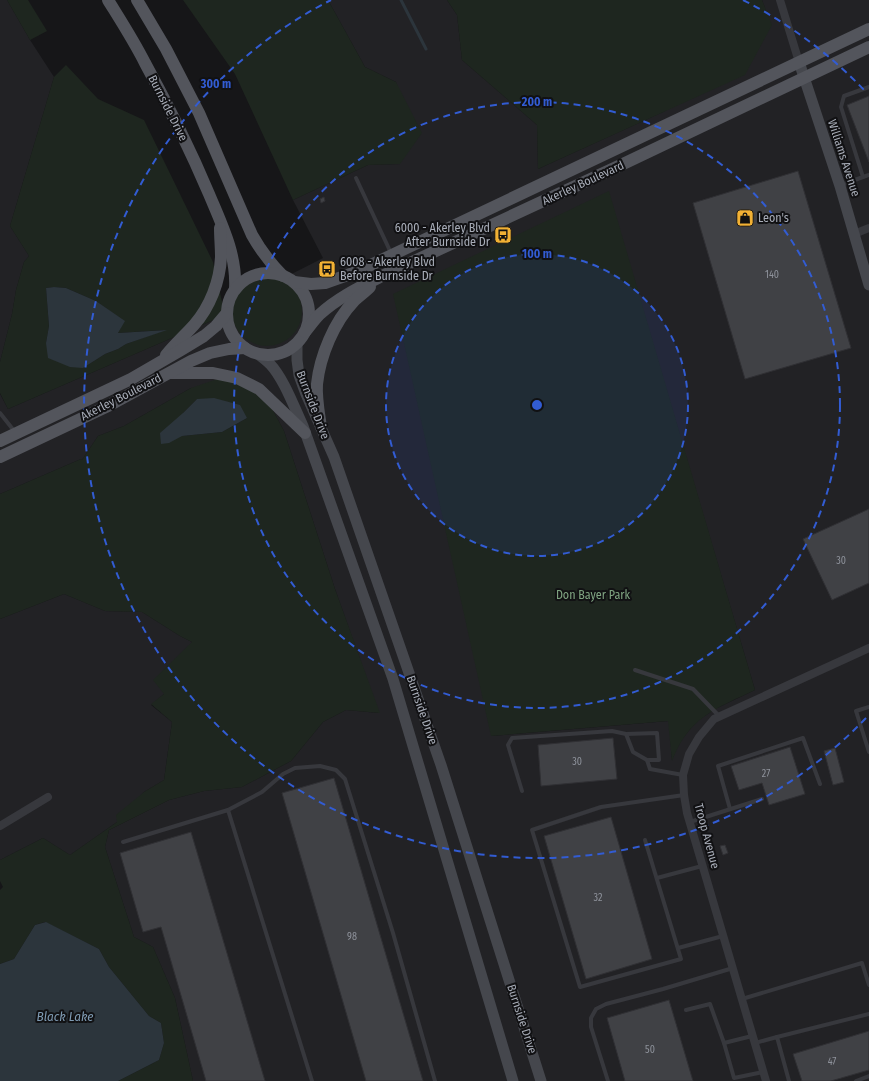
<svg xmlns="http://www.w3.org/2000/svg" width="869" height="1081" viewBox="0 0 869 1081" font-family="'Fira Sans Condensed',sans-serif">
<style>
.built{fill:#222225;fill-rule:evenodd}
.green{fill:#1e261f;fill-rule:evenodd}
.water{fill:#2c353c}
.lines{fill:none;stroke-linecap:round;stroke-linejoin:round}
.stream{stroke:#2c353c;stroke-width:3}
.building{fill:#404145;stroke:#303034}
.lane{stroke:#37383d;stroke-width:4}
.street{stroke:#37383d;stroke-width:8}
.secondary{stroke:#45474d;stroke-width:11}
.primary{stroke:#53555c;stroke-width:12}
.ring{fill:none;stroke:#325cd3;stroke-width:2;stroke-dasharray:7 5}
.labels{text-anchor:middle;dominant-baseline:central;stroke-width:4;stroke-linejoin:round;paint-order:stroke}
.number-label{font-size:10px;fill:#8e929b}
.street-label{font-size:12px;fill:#a8adb8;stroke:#111113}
.poi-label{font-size:12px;fill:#a8adb8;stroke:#111113;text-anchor:start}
.park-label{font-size:12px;fill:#7fa381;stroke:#111113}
.water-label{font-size:13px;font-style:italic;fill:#7f9bb3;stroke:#111113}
.centre{fill:#325cd3;stroke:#111113;stroke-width:2}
.ring-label{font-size:12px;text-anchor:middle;font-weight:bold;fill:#325cd3;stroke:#111113;stroke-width:4;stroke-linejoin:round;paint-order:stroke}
</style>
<rect width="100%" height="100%" fill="#161618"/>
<g class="built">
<polygon points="0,0 7,0 30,40 54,77 10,226 29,256 24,262 16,290 12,314 0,362"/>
<path d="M328,0H447L457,15L462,60L537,125L538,169L665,111L771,25L762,0H869V1081H193L175,998L153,947L134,937L105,847L109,830L169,800L204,791L242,787L291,761L323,722L346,710L379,713L335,589L284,431L260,386L191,388L124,426L98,436L82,460L81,459L0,494V394L8,409L225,315L262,289L323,258L293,200L368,165L400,164L396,82L365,67ZM608,192L755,690L715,709L699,720L691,728L683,738L676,750L672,760L669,721L491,736Z"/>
<polygon points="64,594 105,611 142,612 180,636 192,642 164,694 151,705 172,722 164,780 144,792 117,822 70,855 43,838 0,860 0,619"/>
</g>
<g class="green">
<polygon points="7,0 28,0 47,31 30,40"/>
<polygon points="183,0 328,0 365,67 396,82 422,133 400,164 368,165 293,200 235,74"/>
<polygon points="447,0 762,0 772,25 745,75 538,169 537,125 462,60 457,15"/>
<path d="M66,65L98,99L144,120L213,262L225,315L8,409L0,393V362L12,314L16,290L24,262L29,256L10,226L54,77ZM54,287L66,288L96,301L124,321L118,333L165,330L126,344L118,349L105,354L83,368L46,343L49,326L46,288Z"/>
<path d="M609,191L755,690C715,709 689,717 672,761L668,721L491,736L393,294Z"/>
<circle cx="267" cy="311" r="35"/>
<path d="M232,374L260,386L284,431L335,589L380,713L346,710L323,722L291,761L242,787L204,791L169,800L109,830L105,847L134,937L153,947L175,998L193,1081H118L159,1060L164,1043L161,1023L149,1016L109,967L99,949L45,922L35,925L14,959L0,964V890L3,887L0,881V860L43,838L70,855L117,822L116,815L144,792L164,780L172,722L151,704L164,694L153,680L192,642L180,636L142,612L105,611L64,594L0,619V494L81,459L82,460L98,436L124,426L191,388ZM197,399L247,418L222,432L182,436L183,413Z"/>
</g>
<g class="water">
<polygon points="54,287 66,288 96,301 125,321 118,333 167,330 126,344 118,349 105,354 83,368 70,367 48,358 46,343 49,326 46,288"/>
<polygon points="214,398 240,405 247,418 222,432 182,436 169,443 161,444 160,433 183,413 197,399"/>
<polygon points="46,922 99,949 109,967 149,1016 161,1023 164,1043 159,1060 118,1081 0,1081 0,964 14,959 35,925"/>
</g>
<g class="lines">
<polyline class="stream" points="401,0 426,49"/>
</g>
<g class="building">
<polygon points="869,96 869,162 847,105"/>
<polygon points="798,171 851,348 745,379 693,203"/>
<polygon points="324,197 325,201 321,203 320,199"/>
<polygon points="869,509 869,583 832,600 803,539"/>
<polygon points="613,738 617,779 541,786 538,745"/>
<polygon points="790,747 805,794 769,805 762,783 739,790 731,766"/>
<polygon points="835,748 844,782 833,785 824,751"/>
<polygon points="334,778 423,1081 366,1081 282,793"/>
<polygon points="611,817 652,959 586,979 544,836"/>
<polygon points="191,832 265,1081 206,1081 161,927 143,932 120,853"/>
<polygon points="725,845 728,853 723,855 720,846"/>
<polygon points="669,1000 693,1081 625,1081 607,1018"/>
<polygon points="869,1031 869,1070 831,1081 802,1081 793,1054"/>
</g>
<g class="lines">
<g class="lane">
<polyline points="863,177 869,175"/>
<polyline points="356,178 391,253"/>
<polyline points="841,185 863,177 841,107 844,96 869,87"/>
<polyline points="0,413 15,432"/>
<polyline points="635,670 693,689 720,717"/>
<polyline points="626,734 657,733 659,760 647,760"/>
<polyline points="869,752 856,711 869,707"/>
<polyline points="522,791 508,745 512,738 612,731 626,734 633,752 647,760 650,769 683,775"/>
<polyline points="730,809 718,766 803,738 820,784"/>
<polyline points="228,810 262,792 283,774 295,768 320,766 336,770 345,779 393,933 435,1081"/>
<polyline points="690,822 762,799"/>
<polyline points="645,840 681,959 580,987 532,830 601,807 684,795"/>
<polyline points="123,842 228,810 312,1081"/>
<polyline points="657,878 702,866"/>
<polyline points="678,948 723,936"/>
<polyline points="742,999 862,963 869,985"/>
<polyline points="686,1010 710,1004 724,1043"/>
<polyline points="752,1036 724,1043 734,1078 763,1072"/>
<polyline points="777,1037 869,1014"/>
<polyline points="755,1043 777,1037 789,1081"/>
<polyline points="608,1081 591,1027 591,1018 596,1009 606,1004 663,989 733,968"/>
<polyline points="856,1081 869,1076"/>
</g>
<g class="street">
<polyline points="780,0 799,62"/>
<polyline points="854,234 869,228"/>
<polyline points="0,826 48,797"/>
<polyline points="766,1081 687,813 684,795 683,775 689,754 699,737 714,719 869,648"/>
</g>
<g class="secondary">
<polyline points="799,62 840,186 869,285"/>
<polyline points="297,343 297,360 299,375 306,394 334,457 441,765 541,1081"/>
<path d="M258,354C262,357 266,360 270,364C284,379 294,407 303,426L393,679L513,1081"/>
</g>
<g class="primary">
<path d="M108,0C121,21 134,41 145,63C168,105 190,149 209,194C222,225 237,255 235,289"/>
<path d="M137,0L166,49L199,113L252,235C261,251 270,263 283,276"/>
<circle cx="268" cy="314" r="41"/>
<polyline points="294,282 311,284 325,283 356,272 869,29"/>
<path d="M305,332C310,326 314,320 319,315C337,298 360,287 382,276L623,164L869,47"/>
<path d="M166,355C175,344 185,335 194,325C210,307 220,281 221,257C221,247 220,238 220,228"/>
<polyline points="170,373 213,373 237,378 259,389 305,433"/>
<path d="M321,427C319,413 316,398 317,384C320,356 334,322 354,301C359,296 365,292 370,287"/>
<polyline points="0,441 131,379 181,350 204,336 216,326 227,313"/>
<polyline points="0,457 110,405 191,361 210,353 229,349 245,348"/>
</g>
</g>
<circle cx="537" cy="405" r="151" fill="#325cd3" fill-opacity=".12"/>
<g class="ring">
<circle cx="537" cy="405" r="151"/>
<circle cx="537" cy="405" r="303"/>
<path d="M866 718A454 454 0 1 1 331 0M743 0A454 454 0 0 1 866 92"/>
</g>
<defs>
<symbol id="shop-square" viewBox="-11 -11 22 22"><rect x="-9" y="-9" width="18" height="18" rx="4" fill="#f2b134" stroke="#111113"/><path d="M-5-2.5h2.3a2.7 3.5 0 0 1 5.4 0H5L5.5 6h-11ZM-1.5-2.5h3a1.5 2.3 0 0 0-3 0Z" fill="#111"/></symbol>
<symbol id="bus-square" viewBox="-11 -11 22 22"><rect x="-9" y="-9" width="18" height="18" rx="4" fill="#f2b134" stroke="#111113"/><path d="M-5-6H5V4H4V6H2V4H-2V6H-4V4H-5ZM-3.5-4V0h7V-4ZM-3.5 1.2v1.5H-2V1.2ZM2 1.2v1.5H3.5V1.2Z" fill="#111"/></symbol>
</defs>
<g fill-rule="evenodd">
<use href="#shop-square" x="735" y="208" width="20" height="20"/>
<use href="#bus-square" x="493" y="225" width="20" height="20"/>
<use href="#bus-square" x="317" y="259" width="20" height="20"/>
</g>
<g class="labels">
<g class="number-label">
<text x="772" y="275">140</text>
<text x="841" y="561">30</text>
<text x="577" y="762">30</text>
<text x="766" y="774">27</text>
<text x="598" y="898">32</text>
<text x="352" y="937">98</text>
<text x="650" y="1050">50</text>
<text x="832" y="1062">47</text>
</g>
<g class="street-label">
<text transform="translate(168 108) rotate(63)">Burnside Drive</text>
<text transform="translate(844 158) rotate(72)">Williams Avenue</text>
<text transform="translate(583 183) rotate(-25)">Akerley Boulevard</text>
<text transform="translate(121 397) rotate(-27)">Akerley Boulevard</text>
<text transform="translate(313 405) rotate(69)">Burnside Drive</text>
<text transform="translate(422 710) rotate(71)">Burnside Drive</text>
<text transform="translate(707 836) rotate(75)">Troop Avenue</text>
<text transform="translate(522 1019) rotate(72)">Burnside Drive</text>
</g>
<g class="poi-label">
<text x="758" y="218">Leon's</text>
<text x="490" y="228" text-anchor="end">6000 - Akerley Blvd<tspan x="490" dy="14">After Burnside Dr</tspan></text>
<text x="340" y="262">6008 - Akerley Blvd<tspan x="340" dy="14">Before Burnside Dr</tspan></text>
</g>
<g class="park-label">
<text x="593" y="595">Don Bayer Park</text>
</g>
<g class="water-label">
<text x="65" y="1016">Black Lake</text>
</g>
</g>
<circle cx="537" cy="405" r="6" class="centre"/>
<g class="ring-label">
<text x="216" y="88">300 m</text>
<text x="537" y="106">200 m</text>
<text x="537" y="258">100 m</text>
</g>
</svg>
